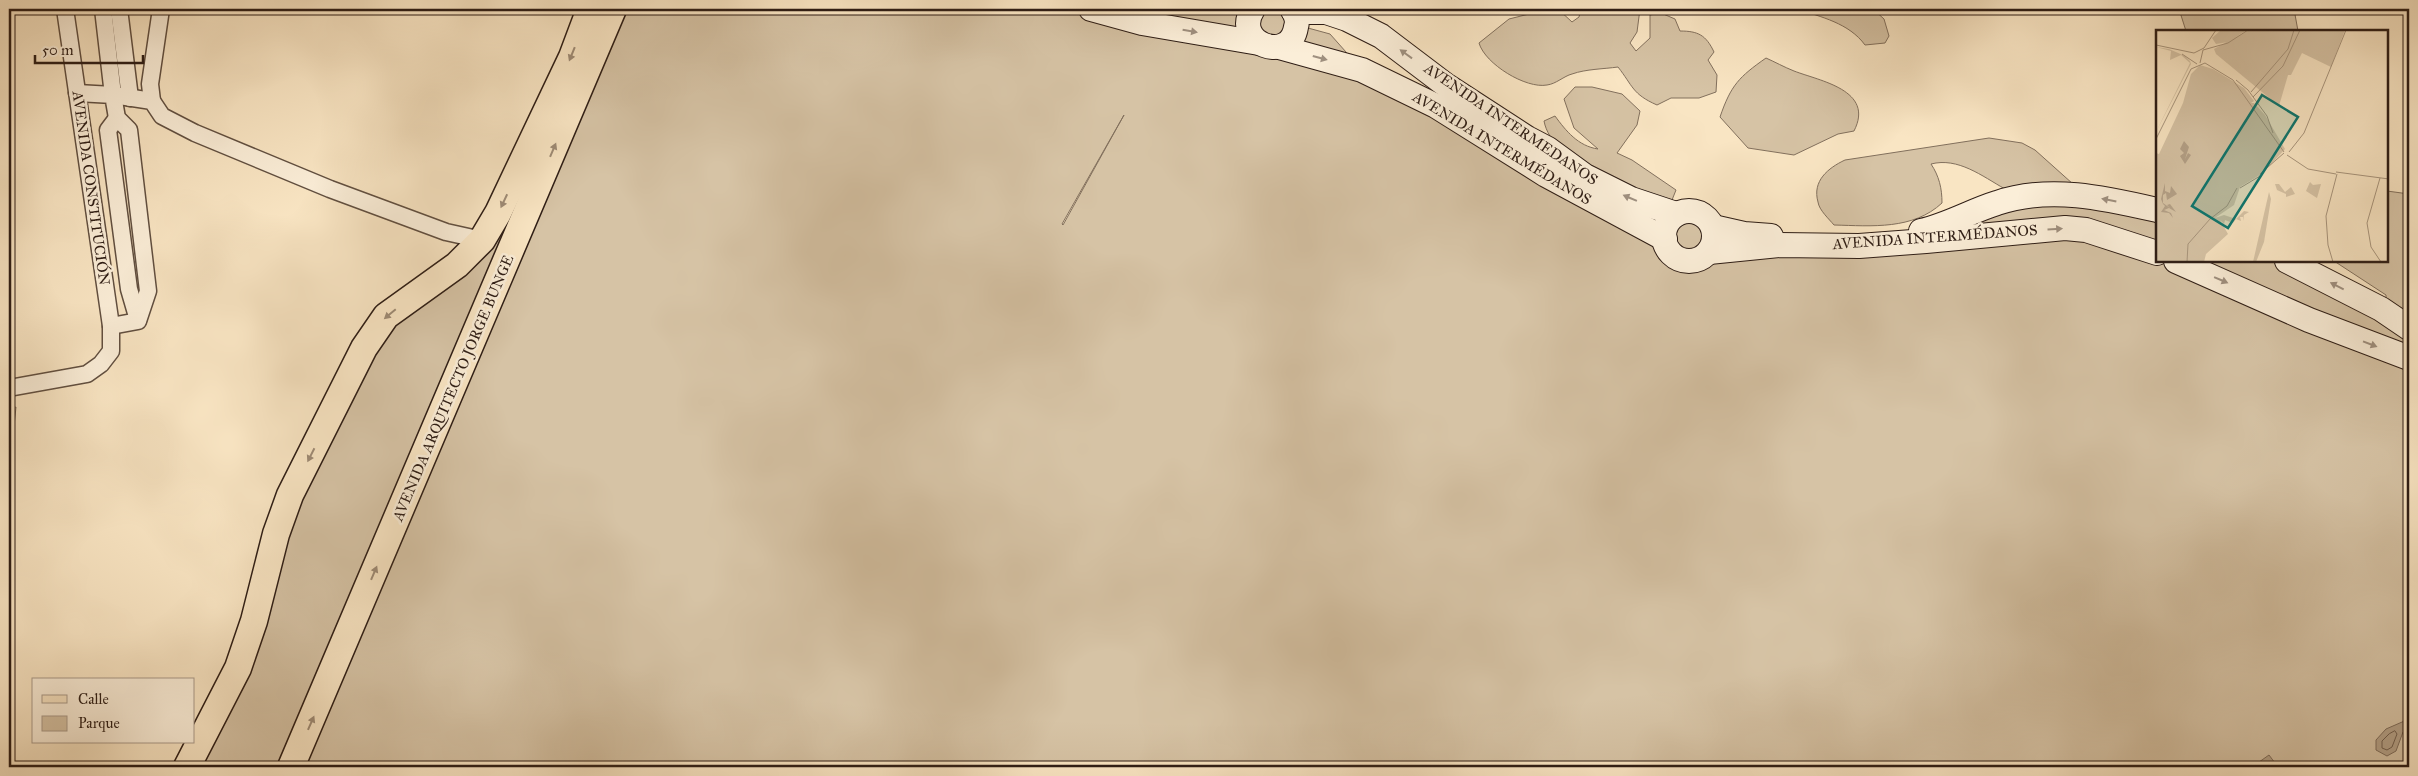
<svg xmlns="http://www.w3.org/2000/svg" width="2418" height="776" viewBox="0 0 2418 776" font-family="'IM FELL Great Primer',serif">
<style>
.green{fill:#d6c3a5;stroke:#82705d;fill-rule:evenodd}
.water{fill:#b4a188;stroke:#7e6c5a}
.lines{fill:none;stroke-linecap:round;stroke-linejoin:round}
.shore{stroke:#715f4e;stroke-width:1}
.minor-casing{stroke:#614f40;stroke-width:19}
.secondary-casing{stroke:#2e1d15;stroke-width:26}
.primary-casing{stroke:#2e1d15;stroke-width:29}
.minor{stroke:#fbeed8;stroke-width:16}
.secondary{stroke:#fbeed8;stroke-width:24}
.primary{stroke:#f9e5c3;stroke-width:26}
.oneway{fill:#9f9080}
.oneway2{fill:#9e8b75}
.labels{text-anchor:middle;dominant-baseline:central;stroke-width:5;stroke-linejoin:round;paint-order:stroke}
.street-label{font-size:15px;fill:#2e1d15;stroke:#fbeed8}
.inset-road{fill:none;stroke:#a8957d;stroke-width:1}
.view{fill:#0f766e;fill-opacity:0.15;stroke:#0f766e;stroke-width:2.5}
.inset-edge{fill:none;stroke:#2e1d15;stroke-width:2.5}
</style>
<rect width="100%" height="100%" fill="#f9e5c3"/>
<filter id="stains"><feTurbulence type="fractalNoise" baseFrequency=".004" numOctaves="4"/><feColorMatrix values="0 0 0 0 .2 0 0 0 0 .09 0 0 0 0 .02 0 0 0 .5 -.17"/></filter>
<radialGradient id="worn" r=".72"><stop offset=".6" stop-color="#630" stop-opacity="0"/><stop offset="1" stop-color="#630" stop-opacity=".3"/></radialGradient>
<g class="green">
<polygon points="599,9 279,767 198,767 285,534 366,366 389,331 415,306 458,275"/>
<path d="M613,9H1097L1142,23L1195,9H1292L1308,28L1330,34L1362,70L1684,211H1693L1709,220L1781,241H1885L2005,189C1982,176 1958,157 1931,164C1939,176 1942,188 1942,203C1913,230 1872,226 1834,225C1829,219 1819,210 1818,202C1812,181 1828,168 1845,160L1989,138L2022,143L2035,150L2073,184L2157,210V261H2287L2409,323V767H291ZM1124,115L1063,225L1062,224Z"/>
<path d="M1549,9H1558L1572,22L1579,17L1581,9H1640L1637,32L1630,43L1636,51L1650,38V15L1661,13L1675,19L1680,31C1698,31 1706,35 1714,52L1708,60L1717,75L1716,92L1699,98H1671L1657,105C1632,94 1633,86 1618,67C1604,69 1586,69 1572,74C1564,76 1556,84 1547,85C1526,89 1485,64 1479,43L1509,19Z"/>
<path d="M1797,9H1873L1884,19L1889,36L1885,43L1865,45C1849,23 1821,17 1797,9Z"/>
<polygon points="2179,9 2294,9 2298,31 2186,31"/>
<path d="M1766,58C1775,62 1784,67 1794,71C1820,81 1875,90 1854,131L1838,134L1794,155L1748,148L1720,117C1731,85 1739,77 1766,58Z"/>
<path d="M1575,87H1592L1622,94L1640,111L1637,125L1617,153L1632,160L1676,190L1672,200C1633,191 1552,164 1544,121L1555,116C1566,131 1578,146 1598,149L1574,128L1564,99Z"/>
<polygon points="2387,191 2409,194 2409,317 2386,299 2386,295 2334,261 2387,261"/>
<polygon points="16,407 9,474 9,409"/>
</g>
<g class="water">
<polygon points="2409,719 2409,733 2403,732 2396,751 2387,756 2376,750 2376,740 2386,729"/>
<polygon points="2269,755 2278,767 2252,767"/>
</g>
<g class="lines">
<polygon class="shore" points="2395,731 2397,734 2392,747 2387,750 2382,748 2382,741 2389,734"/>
<defs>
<g id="minor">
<polyline points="103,9 113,95 152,101 162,116 195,133 330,189 446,232 482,240"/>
<polyline points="119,9 130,98"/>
<polyline points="77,93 113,95 117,118 129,130 148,291 138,321 111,326"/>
<polyline points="152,101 150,84 161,9"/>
<polyline points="117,118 108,130 129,289 138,320"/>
<polyline points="9,388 87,374 101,364 111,351 111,326 65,9"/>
</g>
<g id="secondary">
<polyline points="1091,9 1142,23 1259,43"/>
<path d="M1253,9C1231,43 1290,65 1296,27C1298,21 1296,14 1292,9"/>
<polyline points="1294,12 1326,12 1347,19 1381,36 1447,86 1527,138 1548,149 1585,176 1631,199 1676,214"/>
<polyline points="1279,47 1362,70 1436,106 1546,175 1665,239"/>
<circle cx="1689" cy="236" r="25"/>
<polyline points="1713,227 1744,234 1771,236"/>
<path d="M1921,231C1948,225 1971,211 1997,203C2049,185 2105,198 2157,210"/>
<polyline points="1709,252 1780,245 1859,246 1926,241 2065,228 2086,230 2157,253"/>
<polyline points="2176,261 2309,320 2409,358"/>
<polyline points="2287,261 2381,309 2409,328"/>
</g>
<g id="primary">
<polyline points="187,767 238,668 254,621 276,534 290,495 364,348 386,316 457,265 482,240 498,213 572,57 590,9"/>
<polyline points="291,767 613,9"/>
</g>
</defs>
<use href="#minor" class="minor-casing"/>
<use href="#secondary" class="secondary-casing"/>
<use href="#primary" class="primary-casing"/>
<use href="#minor" class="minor"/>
<use href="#secondary" class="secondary"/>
<use href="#primary" class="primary"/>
</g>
<defs><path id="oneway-solid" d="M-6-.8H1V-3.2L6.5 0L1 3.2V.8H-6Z" transform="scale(1.25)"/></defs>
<g class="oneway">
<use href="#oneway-solid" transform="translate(1190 31) rotate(10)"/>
<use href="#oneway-solid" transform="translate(1406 54) rotate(-144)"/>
<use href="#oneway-solid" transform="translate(1320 58) rotate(15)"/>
<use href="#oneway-solid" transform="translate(1630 198) rotate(-157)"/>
<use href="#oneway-solid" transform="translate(2109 200) rotate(-169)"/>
<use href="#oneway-solid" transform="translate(2055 229) rotate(-4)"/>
<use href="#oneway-solid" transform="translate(2221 280) rotate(23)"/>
<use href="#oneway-solid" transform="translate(2337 286) rotate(-153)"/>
<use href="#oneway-solid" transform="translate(2370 344) rotate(21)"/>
</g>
<g class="oneway2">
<use href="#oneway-solid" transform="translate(572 54) rotate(112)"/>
<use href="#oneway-solid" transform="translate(553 150) rotate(-67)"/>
<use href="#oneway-solid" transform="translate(504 201) rotate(115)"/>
<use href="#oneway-solid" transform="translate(390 314) rotate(140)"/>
<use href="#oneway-solid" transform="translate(311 455) rotate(117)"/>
<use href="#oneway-solid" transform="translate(374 573) rotate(-67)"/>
<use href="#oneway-solid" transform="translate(311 723) rotate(-66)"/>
</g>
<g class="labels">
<g class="street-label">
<text transform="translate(1511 124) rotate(34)">AVENIDA INTERMEDANOS</text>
<text transform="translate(1502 148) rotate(31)">AVENIDA INTERMÉDANOS</text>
<text transform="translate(91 188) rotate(82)">AVENIDA CONSTITUCIÓN</text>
<text transform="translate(1935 237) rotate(-4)">AVENIDA INTERMÉDANOS</text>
<text transform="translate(453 388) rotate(-67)">AVENIDA ARQUITECTO JORGE BUNGE</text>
</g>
</g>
<g transform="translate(2156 30)">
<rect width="232" height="232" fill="#f9e5c3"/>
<path d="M65,0H91L72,12L60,14L56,8ZM93,0H189L175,37L146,23L135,45H132L123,76L60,24L58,19ZM0,17L13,19L29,26L34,31L35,34L0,102L34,33L25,25L14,30L15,21ZM44,35L57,39L88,58L98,71L95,73H98L109,85L129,119L107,143L84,157L78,175L59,188L68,185L80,189L88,181L93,182L88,185L87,191V187H84L85,191L80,189L77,193L69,190L68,194L64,190L72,204L50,224L48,232H0V123L3,124L27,73L35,44ZM154,152L157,155L165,154L161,168L150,161ZM119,154H123L129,162L135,157L139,164L130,167V164L121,160ZM113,162L115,169L108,212L100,232H97Z" fill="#d6c3a5"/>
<path d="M28,111L33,117L29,129L32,123L35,125L29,134L24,126L28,123L24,119ZM9,153V161L14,163L15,156L21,164L11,170L10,163L7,165V173L14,178L11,175L14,174L20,182L13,178L8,180L15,183L17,188L13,183L5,182L9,176L7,174L5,169Z" fill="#b4a188"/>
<path class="inset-road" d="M0,15L38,23L48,18L60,0M26,24L41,34M44,33L47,20L72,13L92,0M80,50L92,60L111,86L117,103M95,62L132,19L138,0M97,67L127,36L144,0M0,109L35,39L49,33L77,50L128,122M133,122L148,103L190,0M131,125L152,139L180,144M180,142L233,149M104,144L128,123M224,148L211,193L215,217L225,232M84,158L104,146M31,232L32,214L54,189L71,176L81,158M177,232L172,215L170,186L181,144"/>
<path class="view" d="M106,65L142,87L72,198L36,176Z"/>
<rect width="232" height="232" class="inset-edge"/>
</g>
<rect width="2418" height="776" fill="none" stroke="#f9e5c3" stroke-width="30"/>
<rect x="10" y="10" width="2398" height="756" fill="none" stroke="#2e1d15" stroke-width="2.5"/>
<rect x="15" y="15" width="2388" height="746" fill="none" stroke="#2e1d15"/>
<rect x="32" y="678" width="162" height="65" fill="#fbeed8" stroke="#a99a8a"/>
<rect x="42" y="695" width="25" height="8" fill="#f9e5c3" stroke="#a99a8a"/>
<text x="78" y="704" font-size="15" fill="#2e1d15">Calle</text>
<rect x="42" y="716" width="25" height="15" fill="#d6c3a5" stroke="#a99a8a"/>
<text x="78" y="728" font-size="15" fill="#2e1d15">Parque</text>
<path d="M35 55v8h108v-8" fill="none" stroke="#2e1d15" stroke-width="2.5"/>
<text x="42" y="55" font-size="15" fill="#2e1d15" stroke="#fbeed8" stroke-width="4" paint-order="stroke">50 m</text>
<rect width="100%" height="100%" filter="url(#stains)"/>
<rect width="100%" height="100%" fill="url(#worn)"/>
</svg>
